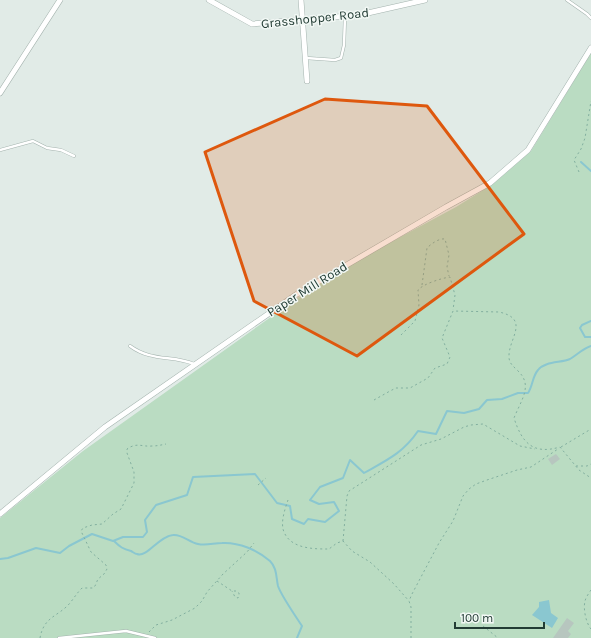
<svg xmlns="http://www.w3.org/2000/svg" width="591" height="638" viewBox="0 0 591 638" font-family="Karla,sans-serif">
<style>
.green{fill:#badcc2}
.water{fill:#8ac7d0}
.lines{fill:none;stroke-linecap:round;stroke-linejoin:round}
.stream{stroke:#8ac7d0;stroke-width:2}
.building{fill:#b7c6bf}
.lane-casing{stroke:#a4b3ae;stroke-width:3.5}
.street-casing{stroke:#a4b3ae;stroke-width:6}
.path{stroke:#82af9f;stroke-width:1;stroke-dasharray:2 3;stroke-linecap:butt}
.lane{stroke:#fff;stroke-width:2.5}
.street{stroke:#fff;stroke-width:5}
.marked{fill:#de580e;fill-opacity:0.2;stroke:#de580e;stroke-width:3;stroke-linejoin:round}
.labels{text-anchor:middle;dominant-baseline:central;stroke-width:3;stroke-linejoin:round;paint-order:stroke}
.street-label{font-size:13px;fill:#223c34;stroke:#f2f8f5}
</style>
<rect width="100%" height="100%" fill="#e1ebe7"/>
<polygon class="green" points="591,53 591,638 0,638 0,518 83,451 306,292 365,256 456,207 493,184 531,151"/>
<polygon class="water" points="549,600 551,613 558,618 552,628 532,615 539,607 539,602"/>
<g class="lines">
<g class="stream">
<polyline points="581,162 591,171"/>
<polyline points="591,321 582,325 580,328 585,337 591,337"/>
<path d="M114,541C120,547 123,549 131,551C133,552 135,554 137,554C147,558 159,536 173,535C182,534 189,542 198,544C206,546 214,543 222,543C239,542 257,550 270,561C277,568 276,577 278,586C281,595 296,617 302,626L297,638"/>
<path d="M0,559L8,558L36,548L60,553L69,546L92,534L113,541L123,537H143L147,532L145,520L156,505L187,495L193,477L255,474L277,503L290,506L292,519L304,524L308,519L325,522L339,511L334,502L319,504L310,500L320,487L343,478L350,460L364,473C387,460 403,453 418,431L436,434L447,411L464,413L479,409L487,400L502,399L518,393H528C533,386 532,377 538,370C545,361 561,363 570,359C577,355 582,349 591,346"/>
</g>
</g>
<g class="building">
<polygon points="556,454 560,459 552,465 548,459"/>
<polygon points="567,618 574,623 568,631 571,634 568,638 553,638"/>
</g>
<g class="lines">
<defs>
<g id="lane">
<polyline points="567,0 587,14 591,18"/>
<polyline points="306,58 335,60 341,58 344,45 345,17"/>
<polyline points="0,150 33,141 47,148 61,150 74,156"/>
<path d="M130,346C152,362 172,355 194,364"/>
<polyline points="59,638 126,631 155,638"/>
</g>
<g id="street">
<polyline points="209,0 252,24 359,15 425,0"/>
<polyline points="301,0 307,81"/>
<polyline points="0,93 60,0"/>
<polyline points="0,514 105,427 297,294 446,207 490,183 528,150 591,48"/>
</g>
</defs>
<use href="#lane" class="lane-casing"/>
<use href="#street" class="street-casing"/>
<g class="path">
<polyline points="579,172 574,160 581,149 585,138 591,101"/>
<path d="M422,285L427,248C431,244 439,238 445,239L449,255L447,267L449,276"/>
<path d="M401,335L415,321L419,305L418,290C423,284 442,278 450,277L455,295L453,310"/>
<path d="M374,400L390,391L396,388H410L428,378L435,368L447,364L450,357L442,338L453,311L499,312C531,319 508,339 509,357C509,363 513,366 517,370C534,385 521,400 514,418C522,443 533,455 560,447L579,470L591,478"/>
<polyline points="561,447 591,429"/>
<polyline points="576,466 587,466 591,464"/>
<polyline points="258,485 266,478"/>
<path d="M288,500C285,509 280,523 284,532C291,549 314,549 329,549L337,543L343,541L352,551L370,562L394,584L409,601"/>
<polyline points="343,541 347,496 349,491 421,445 441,439 464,427 471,425 483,424 520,446 535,449"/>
<polyline points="217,581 232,591 236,591 239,593 239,596 238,598 235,597 232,591"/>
<path d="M591,590C589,593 586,597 585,601C583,609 586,623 591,629"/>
<polyline points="483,626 498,638"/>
<polyline points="149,632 156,625 172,620 195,608 202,601 207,592 223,574 247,552 254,543"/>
<path d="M40,638C44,616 58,617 70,603C74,598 77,593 82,588H93L95,586L98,579L104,574L107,569L106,565L91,552L81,531L83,528L92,525L102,524L113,514L121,509L134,483V472L127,453V449C137,442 142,447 152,446C157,446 161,445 166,444"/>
<polyline points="411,638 411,607 409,601 412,594 439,543 453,521 463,496 469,489 476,484 487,480 517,470 531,467 558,449"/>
</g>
<use href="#lane" class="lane"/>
<use href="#street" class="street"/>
</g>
<path class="marked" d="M325,99L427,106L524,234L357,356L254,301L205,152Z"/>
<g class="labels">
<g class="street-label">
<text transform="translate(315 18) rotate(-6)">Grasshopper Road</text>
<text transform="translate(307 289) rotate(-32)">Paper Mill Road</text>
</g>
</g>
<path d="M455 622v6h89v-6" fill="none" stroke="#223c34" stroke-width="2"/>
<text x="461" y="622" font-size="12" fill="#223c34" stroke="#f2f8f5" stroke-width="3" paint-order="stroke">100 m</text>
</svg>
